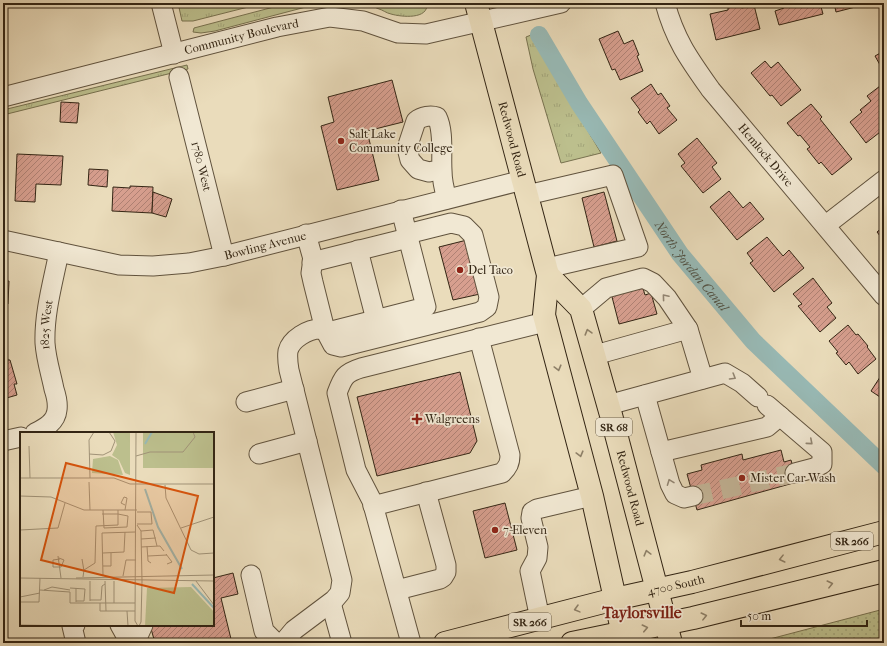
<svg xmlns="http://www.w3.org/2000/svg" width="887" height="646" viewBox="0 0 887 646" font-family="'IM FELL French Canon',serif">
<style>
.grass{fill:url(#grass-tufts);stroke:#787250}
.park{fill:url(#park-dots);stroke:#787250}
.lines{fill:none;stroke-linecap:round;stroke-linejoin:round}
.canal{stroke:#98bab6;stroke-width:18}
.building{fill:url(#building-hatch);stroke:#332514}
.minor-tunnel{stroke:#c5b79a;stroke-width:19;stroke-dasharray:19 10;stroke-linecap:butt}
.minor-casing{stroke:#61533e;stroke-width:21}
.major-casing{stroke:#332514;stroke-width:24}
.minor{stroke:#f1e8d3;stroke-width:19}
.major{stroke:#eadcbb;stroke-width:22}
.oneway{stroke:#928674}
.oneway2{stroke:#8e8068}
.poi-dot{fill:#8f2418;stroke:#f1e8d3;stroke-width:1.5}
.labels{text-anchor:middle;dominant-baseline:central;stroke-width:3.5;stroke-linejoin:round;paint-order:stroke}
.shield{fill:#f1e8d3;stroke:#6c604d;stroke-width:1}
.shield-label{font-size:11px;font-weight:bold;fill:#332514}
.street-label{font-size:12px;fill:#332514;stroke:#f1e8d3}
.poi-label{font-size:12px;fill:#332514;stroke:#f1e8d3;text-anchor:start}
.water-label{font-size:13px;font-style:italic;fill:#515245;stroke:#f1e8d3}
.district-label{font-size:16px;font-weight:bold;fill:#7a1f14;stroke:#f1e8d3}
.inset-river{fill:none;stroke:#98bab6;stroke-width:2}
.inset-road{fill:none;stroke:#a19378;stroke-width:1}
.view{fill:#d6540d;fill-opacity:0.15;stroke:#d6540d;stroke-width:2}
.inset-edge{fill:none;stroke:#332514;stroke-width:2}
</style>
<defs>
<pattern id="grass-tufts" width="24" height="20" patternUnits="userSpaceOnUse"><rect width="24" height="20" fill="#bcbf8d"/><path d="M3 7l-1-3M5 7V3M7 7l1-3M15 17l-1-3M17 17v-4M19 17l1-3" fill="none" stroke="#a2a479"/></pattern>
<pattern id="park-dots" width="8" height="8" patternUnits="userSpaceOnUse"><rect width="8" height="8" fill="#bcbf8d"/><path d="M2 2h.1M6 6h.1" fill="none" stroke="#a2a479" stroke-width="1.8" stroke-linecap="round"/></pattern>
<pattern id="building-hatch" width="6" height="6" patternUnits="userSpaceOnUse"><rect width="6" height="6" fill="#d79f8f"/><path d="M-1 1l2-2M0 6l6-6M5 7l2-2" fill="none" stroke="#af8174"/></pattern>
</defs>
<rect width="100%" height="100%" fill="#eadcbb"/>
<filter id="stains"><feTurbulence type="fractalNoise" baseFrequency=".005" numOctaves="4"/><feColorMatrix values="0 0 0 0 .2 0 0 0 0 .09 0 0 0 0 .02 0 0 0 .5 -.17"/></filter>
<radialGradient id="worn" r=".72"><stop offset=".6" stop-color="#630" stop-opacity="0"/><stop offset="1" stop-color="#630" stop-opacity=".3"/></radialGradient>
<g class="grass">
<polygon points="178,3 264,3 193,21 182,21"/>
<polygon points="289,3 321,3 215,31 201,33 193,32 194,28"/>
<path d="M361,3H427C429,20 401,17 391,14C386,13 383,10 379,9C373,6 367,5 361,3Z"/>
<polygon points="531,35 601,153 561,163 533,69 526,37"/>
<polygon points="187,65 188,69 3,115 3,110"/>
</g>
<polygon class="park" points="884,609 884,643 754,643 766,640"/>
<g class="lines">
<path class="canal" id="s1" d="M539,35L579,103L680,254L753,341L884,466"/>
</g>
<g class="building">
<polygon points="783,3 820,3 823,14 779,25 775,11 784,8"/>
<polygon points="834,3 871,3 836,12"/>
<polygon points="741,5 742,8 754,5 760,29 716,40 710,14 728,10 728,8"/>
<polygon points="618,31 624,44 633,40 639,55 637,56 643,71 620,80 615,69 612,70 599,39"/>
<polygon points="884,51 884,72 875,56"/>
<polygon points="765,61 771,68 778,62 801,90 781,106 772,95 770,96 751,73"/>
<polygon points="392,80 403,122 367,131 379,180 337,190 321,126 334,122 328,97"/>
<polygon points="651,84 658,95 661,93 670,106 667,108 677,120 659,134 650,121 647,124 638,112 640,110 631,98"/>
<polygon points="880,86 884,91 884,129 866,143 850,122 862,112 860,110 871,101 867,96"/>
<polygon points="61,102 79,103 77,123 60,122"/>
<polygon points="811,104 822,117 820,119 852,159 832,175 821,162 819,164 807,149 810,147 800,135 798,136 787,123"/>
<polygon points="697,138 717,163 712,167 721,179 703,193 681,166 685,163 678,154"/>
<polygon points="17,154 63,156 61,185 36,184 35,202 15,201"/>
<polygon points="89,169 108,170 107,187 88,185"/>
<polygon points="130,186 153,187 152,213 112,211 113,187 130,188"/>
<polygon points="729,191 743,208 750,202 764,219 737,240 710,207"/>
<polygon points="153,192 172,199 166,217 152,213"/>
<polygon points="604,192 617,241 594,247 582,198"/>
<polygon points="884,226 884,241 877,232"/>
<polygon points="767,237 783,256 789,250 804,268 774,292 750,263 753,261 747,253"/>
<polygon points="467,240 480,294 453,300 439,247"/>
<polygon points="813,278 832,303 827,307 836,318 820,332 798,306 802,304 793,294"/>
<polygon points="3,281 9,281 8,304 3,304"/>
<polygon points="642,285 645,295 651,293 657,314 619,324 611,293"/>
<polygon points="848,325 856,335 858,334 868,346 867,347 876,359 858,374 849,362 846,365 836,353 838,352 829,341"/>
<polygon points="4,346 8,360 10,360 17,384 14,384 17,395 3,399 3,347"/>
<polygon points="884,371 884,402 881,401 883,399 871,391"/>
<polygon points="460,372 477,441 470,453 377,476 357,397"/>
<polygon points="781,450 784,462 791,460 797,482 697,510 687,474 702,470 701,465 742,454 743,460"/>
<polygon points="505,503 517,550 485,558 473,511"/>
<polygon points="233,573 238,594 221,598 231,639 215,643 155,643 150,625 213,625 213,578"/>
</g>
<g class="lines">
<polyline class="minor-tunnel" points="693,496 795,473"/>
<defs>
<g id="minor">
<polyline points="161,3 174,54"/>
<path id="s2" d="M665,3C675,40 689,59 711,90L884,296"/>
<path id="s3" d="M179,77L224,256"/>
<path id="s4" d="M3,97L277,27L330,17L363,21L398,33L426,34L561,3"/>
<path d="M442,169L429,172L418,169L410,160L407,148L416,121C422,116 431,115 437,117C444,131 441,154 442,170C442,180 444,189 447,199"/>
<polyline points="527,195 613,175 638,247 547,268"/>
<polyline points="826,225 884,180"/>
<polyline points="306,234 313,259 311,273 313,282 325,330 333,345 341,347 480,312 487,307 489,297 473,235 464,226 451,223 407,234"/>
<path id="s5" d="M3,240L119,265L153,266L189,263L224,256L523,180"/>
<polyline points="358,250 376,320"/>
<polyline points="312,262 408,238"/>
<polyline points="581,309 606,288 643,278 653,283 667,298 688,329 703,379"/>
<polyline points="595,355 688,329"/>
<polyline points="645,395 670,484 675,494 684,498 693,496"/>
<polyline points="246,402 294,389"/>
<polyline points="608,405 725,373 742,383 758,397"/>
<polyline points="767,405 822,452 822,464 814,468 795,473"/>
<path id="s6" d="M35,433C45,428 56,422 57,410C58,403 56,395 54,389C51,374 46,359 45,343C44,313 53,282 59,252"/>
<polyline points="3,441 21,437"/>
<polyline points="661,452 767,427 780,416"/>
<polyline points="259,454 307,441"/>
<path d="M373,506L502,473C508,467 510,463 510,455L479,338"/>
<polyline points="251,575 264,631 276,643"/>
<polyline points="397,590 440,579 443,577 446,572 446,565 426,492"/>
<polyline points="331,603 342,643"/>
<polyline points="540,619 530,571 537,558 538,547 531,518 532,512 537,509 592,496"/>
<polyline points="75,625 72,626 76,643"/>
<polyline points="120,625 125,634 128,643"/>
<polyline points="136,643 138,636 143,625"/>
<path d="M283,643L294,630L334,600L340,593L342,580L289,370C288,364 287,358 288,351C291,339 308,329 320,329C324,330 328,331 332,331L426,307L401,210"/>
<path d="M411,643L372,501L356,470L337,393C343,377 345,373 361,368L545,322"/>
</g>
<g id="major">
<path id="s7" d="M476,3L548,275L544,315L592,496L625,643"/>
<path id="s8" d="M548,275L581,309L611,415L671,643"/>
<path id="s9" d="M445,643L615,599L692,582L884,532"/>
<polyline points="572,643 693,618 884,571"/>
</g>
</defs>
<use href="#minor" class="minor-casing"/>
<use href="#major" class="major-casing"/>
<use href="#minor" class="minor"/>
<use href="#major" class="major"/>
</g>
<defs><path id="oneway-chevron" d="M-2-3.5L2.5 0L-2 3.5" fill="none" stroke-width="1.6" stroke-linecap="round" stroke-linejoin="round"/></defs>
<g class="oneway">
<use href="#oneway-chevron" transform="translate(665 297) rotate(-130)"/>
<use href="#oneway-chevron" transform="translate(733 377) rotate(31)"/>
<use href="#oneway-chevron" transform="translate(810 442) rotate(41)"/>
<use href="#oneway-chevron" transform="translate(670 482) rotate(-111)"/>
</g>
<g class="oneway2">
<use href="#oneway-chevron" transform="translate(588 332) rotate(-106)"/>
<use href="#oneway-chevron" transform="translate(558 368) rotate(75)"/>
<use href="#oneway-chevron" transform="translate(580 454) rotate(75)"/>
<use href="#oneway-chevron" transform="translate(647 553) rotate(-105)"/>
<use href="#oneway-chevron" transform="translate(782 559) rotate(166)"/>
<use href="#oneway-chevron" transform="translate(830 584) rotate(-14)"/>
<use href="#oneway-chevron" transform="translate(577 609) rotate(165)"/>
<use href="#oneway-chevron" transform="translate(704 616) rotate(-14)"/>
<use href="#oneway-chevron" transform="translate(645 628) rotate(-13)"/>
</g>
<g class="poi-dot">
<circle cx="341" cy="141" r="4"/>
<circle cx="460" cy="270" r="4"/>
<path d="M415 413h4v4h4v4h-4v4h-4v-4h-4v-4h4z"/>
<circle cx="742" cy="478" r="4"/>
<circle cx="495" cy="530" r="4"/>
</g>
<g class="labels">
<g class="shield">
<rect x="596" y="418" width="36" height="18" rx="3"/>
<rect x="831" y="532" width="42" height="18" rx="3"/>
<rect x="509" y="613" width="42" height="18" rx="3"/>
</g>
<g class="shield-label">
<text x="614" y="427">SR 68</text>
<text x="852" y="541">SR 266</text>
<text x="530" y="622">SR 266</text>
</g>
<g class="street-label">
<text stroke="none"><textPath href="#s4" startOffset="246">Community Boulevard</textPath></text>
<text stroke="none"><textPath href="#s7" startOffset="141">Redwood Road</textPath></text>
<text stroke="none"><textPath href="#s2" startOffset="184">Hemlock Drive</textPath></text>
<text stroke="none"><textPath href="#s3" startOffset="92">1780 West</textPath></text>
<text stroke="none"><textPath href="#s5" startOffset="267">Bowling Avenue</textPath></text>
<text stroke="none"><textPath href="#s6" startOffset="120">1825 West</textPath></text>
<text stroke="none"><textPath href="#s8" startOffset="233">Redwood Road</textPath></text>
<text stroke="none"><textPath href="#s9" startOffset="238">4700 South</textPath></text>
</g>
<g class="poi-label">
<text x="349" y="134">Salt Lake<tspan x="349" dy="14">Community College</tspan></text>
<text x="468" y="270">Del Taco</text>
<text x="425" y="419">Walgreens</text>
<text x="750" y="478">Mister Car Wash</text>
<text x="503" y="530">7-Eleven</text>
</g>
<g class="water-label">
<text stroke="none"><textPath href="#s1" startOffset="277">North Jordan Canal</textPath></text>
</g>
<g class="district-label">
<text x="642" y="612">Taylorsville</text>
</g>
</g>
<g transform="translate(20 432)">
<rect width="194" height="194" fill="#eadcbb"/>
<path d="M93,0H110V43L105,41L99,28L92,23L97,13ZM90,24L98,28L103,43L72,41L73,27Z" fill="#bcbf8d"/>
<path d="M123,0H194V36H123Z" fill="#bcbf8d"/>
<path d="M171,155L194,180V194H125L127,156Z" fill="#bcbf8d"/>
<path class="inset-river" d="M125,12L132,0M125,57L138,95L162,137M172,152L194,176"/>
<path class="inset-road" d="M116,0L115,189L118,194M9,14L10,46M69,22L83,23L91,19L95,9L89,0M116,24L130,20H163L175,5L173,0M0,46H94L110,52H194M70,46L69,8L74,0M69,50L70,78M145,53L146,66L171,118L179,122L194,121M0,64L31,65L64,78H117M83,78L84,96L107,95L108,84L98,82M105,78L107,66L104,65L101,71L105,73M117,80H131L132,92H117M82,82H98M117,93L121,99L122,149L121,190L119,194M161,96L194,85M0,98L38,96L45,71M121,99L133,98L137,114M121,107L136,106M127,114L128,129L131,131M121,115L140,114L144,119M83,121L104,120L105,100M146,122L152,130L147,132M38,124L41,146M128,124L147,123M39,126L44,128L41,135M40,127L33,128V135H41M62,127L64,139M83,134H91V121M83,144L82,101L115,100M103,144L106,128H116M63,145L64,138L75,131L76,94L98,93V78M0,146L194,149M56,146L194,143M85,149L86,179M94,149V171M176,149L194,173M50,156L65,157L64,169H56M56,156V170M20,158L50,160V171H80V179H115M24,158L32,155L50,158M0,165L20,161M70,168H81L82,154L85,152M70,169V149M0,170H19L20,146M80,171H115M107,179L108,194M0,193L59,194"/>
<path class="view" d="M46,31L178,64L154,161L21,128Z"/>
<rect width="194" height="194" class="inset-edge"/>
</g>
<rect width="887" height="646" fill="none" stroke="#eadcbb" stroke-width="16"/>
<rect x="4" y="4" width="879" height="638" fill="none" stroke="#332514" stroke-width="2"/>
<rect x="8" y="8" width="871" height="630" fill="none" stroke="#332514"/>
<path d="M741 620v6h126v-6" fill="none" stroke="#332514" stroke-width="2"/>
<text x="747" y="620" font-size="12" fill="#332514" stroke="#f1e8d3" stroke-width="3" paint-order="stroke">50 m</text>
<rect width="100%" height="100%" filter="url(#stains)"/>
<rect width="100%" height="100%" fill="url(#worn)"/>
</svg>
